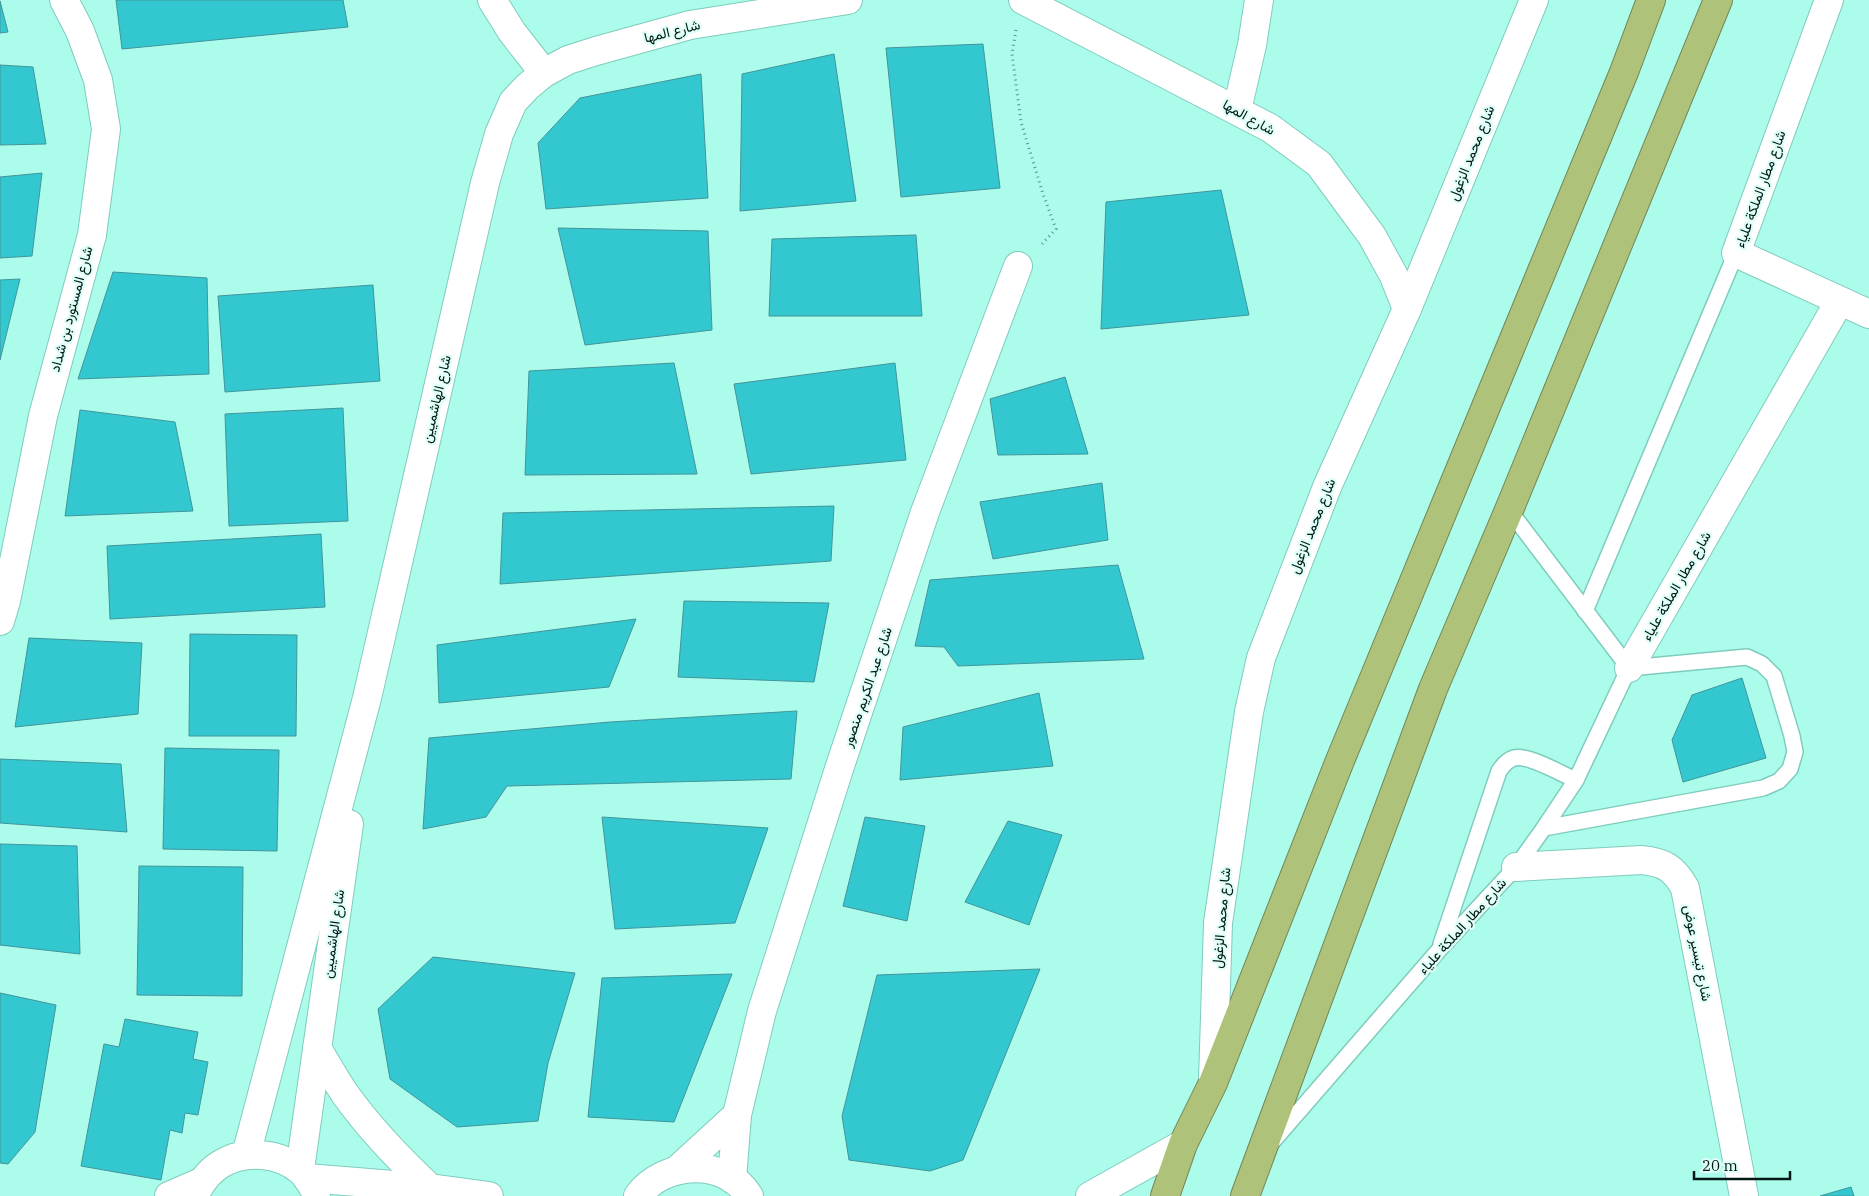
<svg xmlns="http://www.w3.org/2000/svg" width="1869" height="1196" viewBox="0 0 1869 1196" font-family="'IBM Plex Serif',Vazirmatn,serif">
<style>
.building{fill:#33c8d0;stroke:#41959a}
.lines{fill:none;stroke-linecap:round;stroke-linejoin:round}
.lane-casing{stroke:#7eccbd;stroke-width:18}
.street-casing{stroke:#7eccbd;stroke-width:30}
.secondary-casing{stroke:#7eccbd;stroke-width:30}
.highway-casing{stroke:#728656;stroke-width:30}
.path{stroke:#5d9288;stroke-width:3;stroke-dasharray:1 4;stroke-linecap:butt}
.lane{stroke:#fff;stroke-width:15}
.street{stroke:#fff;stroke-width:28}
.secondary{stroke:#fff;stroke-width:28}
.highway{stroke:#afc27a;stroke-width:28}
.labels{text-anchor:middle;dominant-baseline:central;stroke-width:4.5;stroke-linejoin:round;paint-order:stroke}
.street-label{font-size:14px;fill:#011814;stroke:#e0fef8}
</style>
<rect width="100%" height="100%" fill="#acfcec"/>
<g class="building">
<polygon points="116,0 343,0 348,27 122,49"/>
<polygon points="0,1 8,32 0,33"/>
<polygon points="983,44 1000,188 901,197 886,48"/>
<polygon points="834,54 856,201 740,211 742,74"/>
<polygon points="0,65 33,67 46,144 0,145"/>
<polygon points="701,74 708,198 546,209 538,143 580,98"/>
<polygon points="42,173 32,256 0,258 0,177"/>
<polygon points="1221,190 1249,315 1101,329 1106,202"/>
<polygon points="558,228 708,231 712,330 585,345"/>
<polygon points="916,235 922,316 769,316 772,239"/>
<polygon points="113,272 207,278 209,374 78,379"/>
<polygon points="20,279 0,360 0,280"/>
<polygon points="373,285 380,381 225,392 218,296"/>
<polygon points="674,363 697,474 525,475 529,371"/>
<polygon points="895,363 906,460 751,474 734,384"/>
<polygon points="1065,377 1088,454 998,455 990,399"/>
<polygon points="343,408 348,521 229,526 225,414"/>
<polygon points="80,410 175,422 193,511 65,516"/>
<polygon points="1102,483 1108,540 993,559 980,502"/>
<polygon points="834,506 831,561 500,584 503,513"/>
<polygon points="321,534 325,607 110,619 107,546"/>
<polygon points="1118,565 1144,659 958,666 944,647 915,646 930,580"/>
<polygon points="684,601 829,603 814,682 678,677"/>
<polygon points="636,619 609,687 439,703 437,645"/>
<polygon points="190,634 297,635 296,736 189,736"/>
<polygon points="29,638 142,643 138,714 15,727"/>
<polygon points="1742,678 1766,758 1683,782 1672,740 1692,695"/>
<polygon points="1039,693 1053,766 900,780 903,727"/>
<polygon points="797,711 791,779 507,786 486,817 423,829 429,738 610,722"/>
<polygon points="165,748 279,750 277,851 163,849"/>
<polygon points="0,759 121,764 127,832 0,823"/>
<polygon points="602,817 768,828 735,923 615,929"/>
<polygon points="865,817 925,826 907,921 843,906"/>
<polygon points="1008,821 1062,835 1029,925 965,902"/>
<polygon points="0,844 77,846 80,954 0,945"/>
<polygon points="139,866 243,867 242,996 137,995"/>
<polygon points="433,957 575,973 548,1063 538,1121 457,1127 390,1079 378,1009"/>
<polygon points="1040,969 963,1160 930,1171 849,1160 842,1116 877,975"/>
<polygon points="732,974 674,1122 588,1117 602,978"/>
<polygon points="0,993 56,1005 35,1132 8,1164 0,1163"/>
<polygon points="125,1019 198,1032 193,1059 208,1062 198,1115 185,1113 182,1133 170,1130 161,1180 81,1166 104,1044 119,1047"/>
<polygon points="1851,1187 1854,1196 1820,1196"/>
</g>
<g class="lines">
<defs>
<g id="lane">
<polyline points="1509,510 1629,668"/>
<polyline points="1585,611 1736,253"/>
<polyline points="1544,828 1763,788 1779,781 1790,769 1795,752 1792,736 1774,676 1762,664 1747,657 1629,668"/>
<path d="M1441,944L1499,771C1503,765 1507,760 1514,758C1528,754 1561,774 1576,780"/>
<polyline points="1273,1141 1439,950 1516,867 1544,828 1576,780 1629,668"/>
</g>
<g id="street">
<polyline points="492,0 512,32 544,73"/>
<polyline points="1023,0 1270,128 1319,164 1372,236 1394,276 1407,309"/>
<polyline points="1829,0 1736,253 1869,314"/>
<polyline points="1237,110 1252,45 1259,0"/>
<polyline points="0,621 6,601 43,416 92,235 106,129 98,80 80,31 64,0"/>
<polyline points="1629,668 1839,302"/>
<path d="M1516,867L1641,860C1664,862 1674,868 1685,888L1744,1196"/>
<polyline points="1213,1080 1218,923 1249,712 1261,658 1327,487 1407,309 1534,0"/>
<polyline points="246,1155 367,698 485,183 499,134 513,102 527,87 544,73 568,60 596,51 690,25 848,0"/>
<polyline points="300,1169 349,824"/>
<polyline points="678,1169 737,1115"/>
<polyline points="732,1179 737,1115 762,1011 839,769 925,512 1018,266"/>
<polyline points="169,1196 201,1182"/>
</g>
<g id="secondary">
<path d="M317,1048C326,1063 335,1079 345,1094C370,1129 399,1159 430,1188"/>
<polyline points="307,1178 430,1188 489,1196"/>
<path d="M194,1196C200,1184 209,1171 221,1164C245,1150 279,1152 301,1171C308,1177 312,1185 316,1193"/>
<path d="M638,1196C663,1161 725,1157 749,1196"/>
<polyline points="1090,1196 1183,1144"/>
</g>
<g id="highway">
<polyline points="1165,1196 1183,1144 1213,1083 1339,763 1624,72 1651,0"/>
<polyline points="1245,1196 1433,689 1509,510 1718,0"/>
</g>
</defs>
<use href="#lane" class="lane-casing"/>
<use href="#street" class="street-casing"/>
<use href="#secondary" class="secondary-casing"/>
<use href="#highway" class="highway-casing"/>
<polyline class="path" points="1016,30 1012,54 1021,122 1043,194 1056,229 1040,246"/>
<use href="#lane" class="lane"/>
<use href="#street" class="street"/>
<use href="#secondary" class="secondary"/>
<use href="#highway" class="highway"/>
</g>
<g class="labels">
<g class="street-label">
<text transform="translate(672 31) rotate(-14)">شارع المها</text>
<text transform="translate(1249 117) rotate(29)">شارع المها</text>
<text transform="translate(1471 153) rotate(-68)">شارع محمد الزغول</text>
<text transform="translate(1760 189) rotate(-70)">شارع مطار الملكة علياء</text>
<text transform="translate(71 309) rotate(-75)">شارع المستورد بن شداد</text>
<text transform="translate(436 399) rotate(-77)">شارع الهاشميين</text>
<text transform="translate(1312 526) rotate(-68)">شارع محمد الزغول</text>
<text transform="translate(1676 586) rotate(-60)">شارع مطار الملكة علياء</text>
<text transform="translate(867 687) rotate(-71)">شارع عبد الكريم منصور</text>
<text transform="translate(1221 918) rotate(-85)">شارع محمد الزغول</text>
<text transform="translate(1462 926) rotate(-48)">شارع مطار الملكة علياء</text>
<text transform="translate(333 934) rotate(-82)">شارع الهاشميين</text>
<text transform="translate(1698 953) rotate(79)">شارع تيسير عوض</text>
</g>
</g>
<path d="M1694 1171v8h96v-8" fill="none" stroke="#011814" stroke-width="2.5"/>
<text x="1702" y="1171" font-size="15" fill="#011814" stroke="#e0fef8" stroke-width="4" paint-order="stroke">20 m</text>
</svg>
